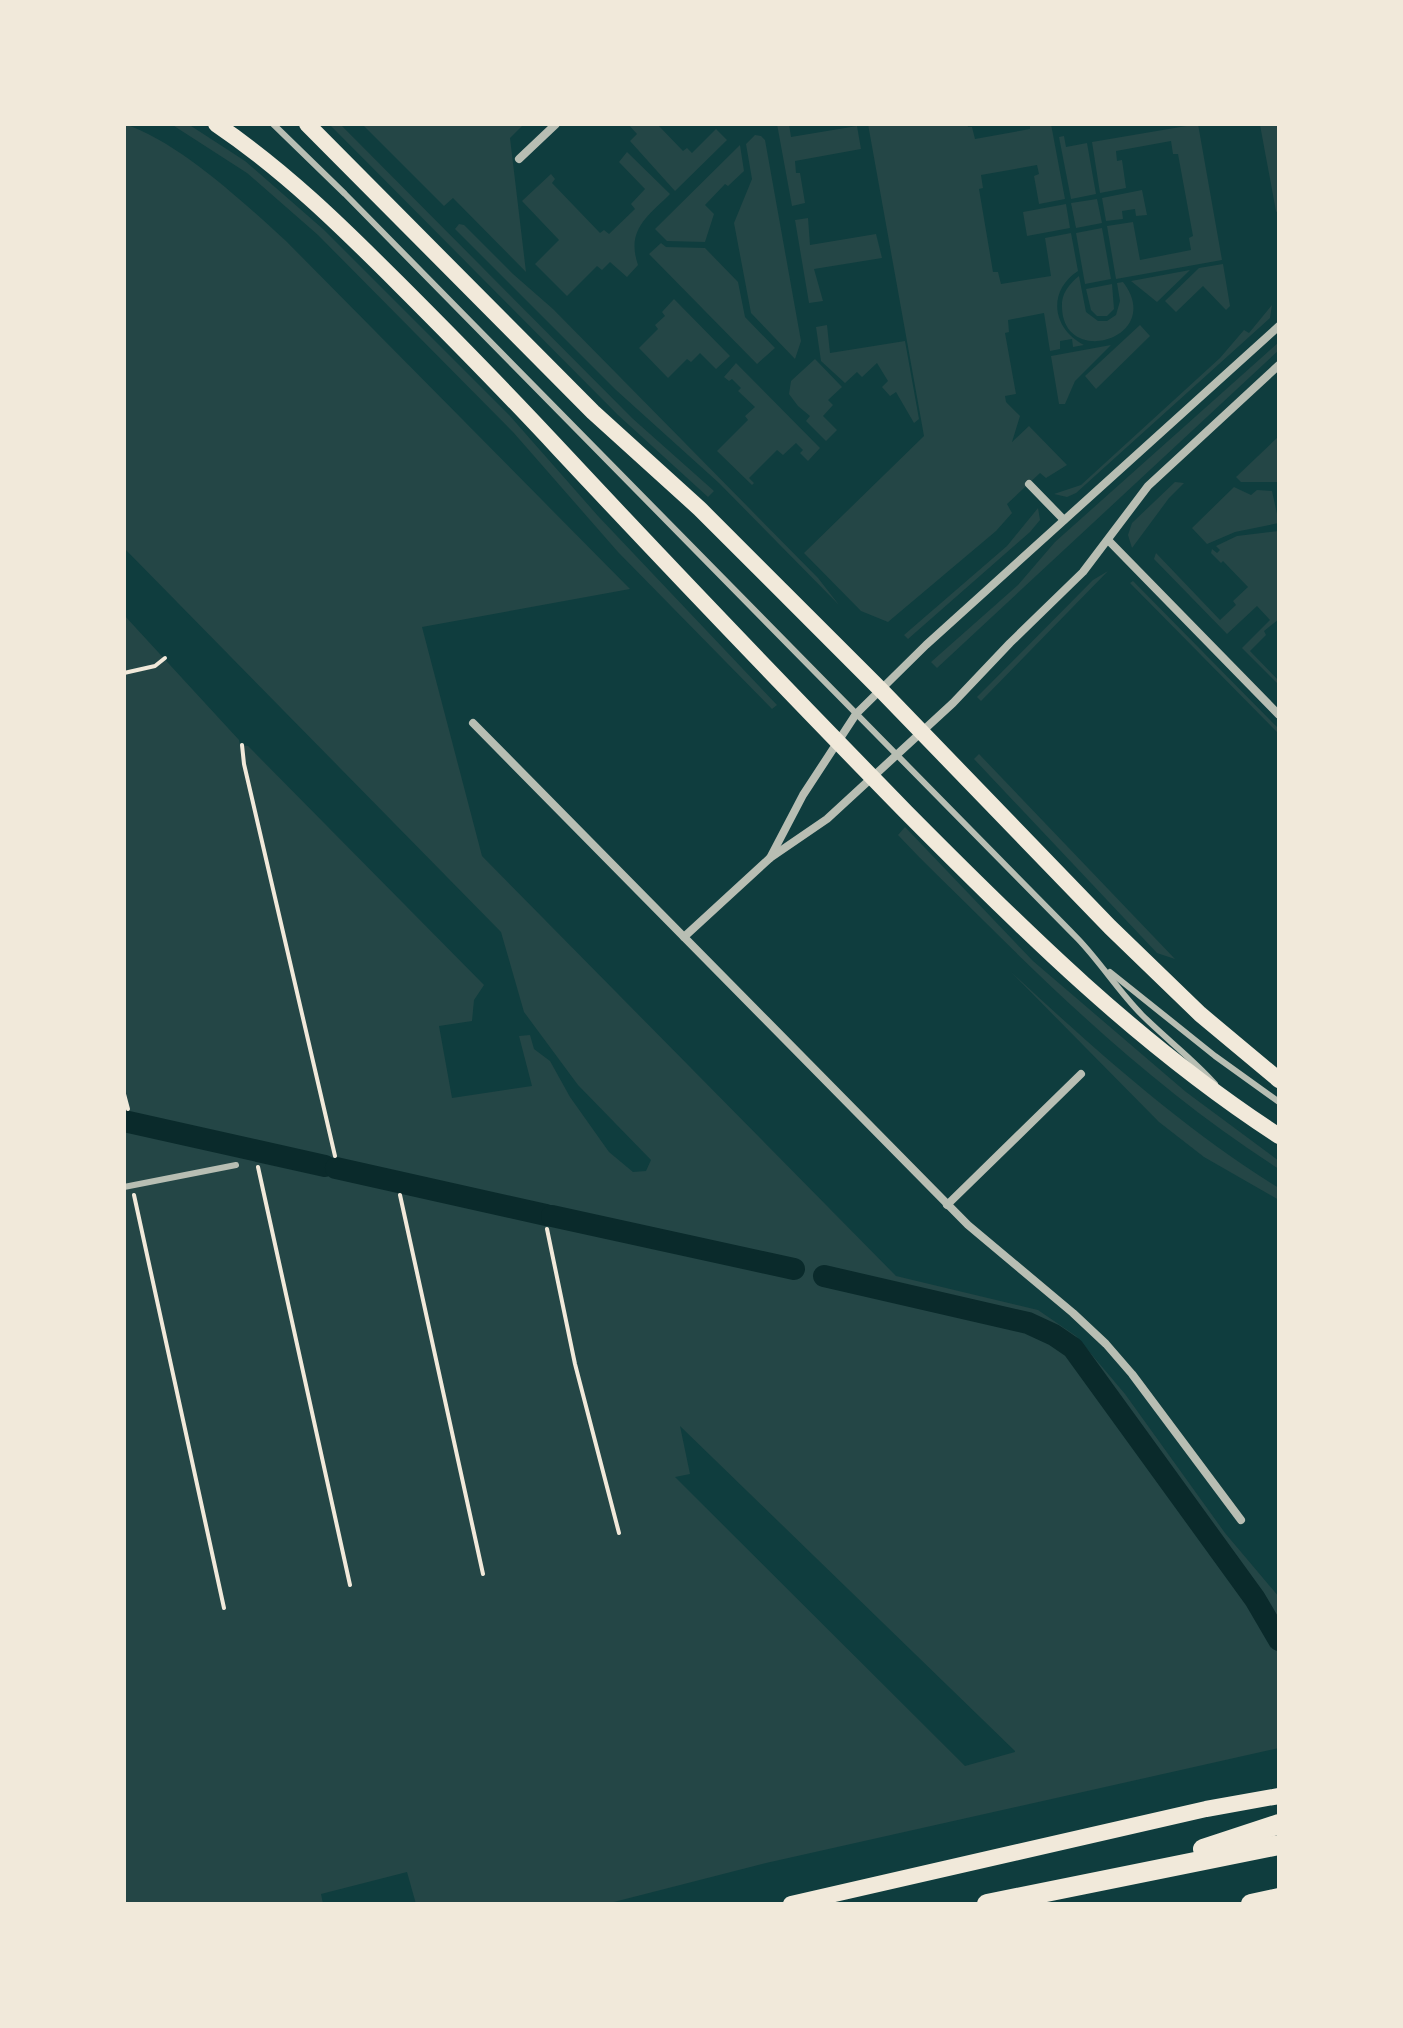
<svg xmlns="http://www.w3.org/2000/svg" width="1403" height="2028" viewBox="0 0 1403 2028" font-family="Commissioner,sans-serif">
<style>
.green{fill:#244646;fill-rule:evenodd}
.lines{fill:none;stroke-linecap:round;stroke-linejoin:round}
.canal{stroke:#0a2a2b;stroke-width:22}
.path{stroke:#f1e9da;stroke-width:4}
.service{stroke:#b8beb3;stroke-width:6}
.minor{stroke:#b8beb3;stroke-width:8}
.secondary{stroke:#f1e9da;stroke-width:16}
.primary{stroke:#f1e9da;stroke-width:20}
</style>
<rect width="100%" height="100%" fill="#0f3d3e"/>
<g class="green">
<path d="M124,124C178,141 243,202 286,241L630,589L422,627L482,856L896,1276L1038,1310L1076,1336L1125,1394L1225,1533L1279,1597V1748L766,1863L606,1904H416L407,1872L321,1894L323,1904H124V615L239,740L240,745L248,746L484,985L474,1000L472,1021L439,1026L452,1098L532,1086L519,1036L530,1035L534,1049L550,1061L570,1097L609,1152L633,1172L646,1171L651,1160L578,1085L524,1012L501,932L124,548ZM680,1426L1015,1751V1752L965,1766L675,1477L690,1474Z"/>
<polygon points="171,124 188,124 245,161 323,229 510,416 598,516 777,705 772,709 618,552 513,432 318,235 247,173"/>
<polygon points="329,124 340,124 632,418 714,491 708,497 618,415"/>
<polygon points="362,124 524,124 510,138 526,272 453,198 444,206"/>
<polygon points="628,124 657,124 683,151 687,148 692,153 716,129 727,140 675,191 630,141 637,134"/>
<polygon points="777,124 789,124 791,137 857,126 861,149 795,161 796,173 800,173 805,203 792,206"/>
<path d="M868,124H967L968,127H972L975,139L1030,129V124H1051L1065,199L1039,204L1034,176L1039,174L1037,165L981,175L983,188L979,189L993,272H998L1001,284L1051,276L1045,238L1071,233L1078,271C1047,291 1052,329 1084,345L1073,347L1072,339L1060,341V349L1050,351L1044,313L1008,320L1009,332L1005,333L1016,394L1005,396L1006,402L1020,416L1012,442L1029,426L1067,465L1046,478L1040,473L1007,504L1012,513L996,531L888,622L861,611L804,553L924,436Z"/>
<polygon points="1198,124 1222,260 1116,279 1107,226 1133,222 1140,260 1191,250 1189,238 1193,236 1178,154 1173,154 1171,141 1116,151 1117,161 1122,160 1126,188 1100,193 1092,142"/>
<polygon points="1279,124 1279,215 1276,211 1260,125"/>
<polygon points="755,135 761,136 765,140 801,341 795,359 751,313 734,223 752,179 746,144"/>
<polygon points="1064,136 1066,147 1087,143 1096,194 1071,199 1059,137"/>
<polygon points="740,145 744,171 728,186 725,184 705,205 714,214 705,242 667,241 655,229"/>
<path d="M627,152L670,194C647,217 626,230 638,265L627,277L610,262L602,270L597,266L567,296L535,264L559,240L522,201L551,174L555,179L552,183L600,233L604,230L609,234L635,209L631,204L645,189L619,162Z"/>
<polygon points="1142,190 1147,215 1136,216 1135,209 1122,211 1123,219 1106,221 1102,198"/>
<polygon points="1097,199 1102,223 1076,228 1071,203"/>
<polygon points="1066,204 1070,228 1027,236 1023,212"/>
<polygon points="808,218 810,245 876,234 882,258 814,269 823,301 809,303 795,220"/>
<polygon points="459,224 464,225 513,274 553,309 818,578 839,605 719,483 616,390 455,229"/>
<polygon points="1102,228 1111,279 1085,284 1076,233"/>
<polygon points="661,243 666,247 705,248 738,282 745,317 775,348 757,364 649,254"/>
<polygon points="1223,264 1230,306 1226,310 1203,286 1176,312 1165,301 1199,268"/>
<polygon points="1190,270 1157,302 1131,281"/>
<path d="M1079,276L1086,312L1098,321H1107L1116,315L1120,301L1117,283L1123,282C1166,338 1063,369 1062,307C1061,294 1069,284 1079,276Z"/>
<polygon points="1112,284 1114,309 1107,316 1097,316 1091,310 1086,289"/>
<polygon points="674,299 730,356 716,369 700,353 691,362 687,359 668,378 639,348 658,329 655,325 665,316 662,312"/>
<polygon points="1272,305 1270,318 1076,493 1067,497 1054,494 1081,485 1220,358 1244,330 1249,333"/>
<polygon points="827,325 830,353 905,341 919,419 914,423 896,392 890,396 882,387 888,381 877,363 862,377 857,372 845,383 821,361 816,327"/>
<polygon points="1140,325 1150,336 1096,389 1085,376"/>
<polygon points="1279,342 1279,350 937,668 931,662 1018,585 1055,542"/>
<polygon points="1111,345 1075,381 1065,404 1059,404 1051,356"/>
<polygon points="815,359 842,387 828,400 833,405 823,416 837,430 826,441 806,421 810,416 798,406 789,394 791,381"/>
<polygon points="736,363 820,448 808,461 800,453 803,450 796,443 783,455 777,450 749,478 754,483 752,485 717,451 748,420 745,416 755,407 738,391 741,388 732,379 729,381 724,377"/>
<polygon points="1279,436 1279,482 1241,482 1236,477"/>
<polygon points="1175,482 1184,483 1169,498 1132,548 1128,535 1132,523"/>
<polygon points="1234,487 1251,495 1257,490 1272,491 1279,523 1235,532 1207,544 1192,528"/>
<polygon points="1038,508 1040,520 1030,532 908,639 904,635 1007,546"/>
<polygon points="1279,531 1279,619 1264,631 1266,635 1250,651 1279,681 1279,685 1242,648 1270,620 1257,606 1227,634 1154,559 1156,553 1220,620 1236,605 1233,601 1248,587 1223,561 1221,563 1211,553 1212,549 1217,553 1220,550 1216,546 1237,536"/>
<polygon points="1108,571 981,701 977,697 1093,580"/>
<polygon points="1133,581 1275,725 1279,729 1279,734 1130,583"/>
<polygon points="979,754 1175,959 1157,953 974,759"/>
<path d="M905,827L1033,961L1186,1092L1279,1161V1169C1171,1100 1075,1012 984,921C956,893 926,865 898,835Z"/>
<path d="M1010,971C1093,1048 1183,1129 1279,1188V1200L1204,1157L1159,1122Z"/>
</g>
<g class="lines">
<g class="canal">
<polyline points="124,1121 325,1166"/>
<polyline points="336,1168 546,1215"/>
<polyline points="552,1216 794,1269"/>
<polyline points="824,1276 1028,1323 1054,1335 1073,1348 1255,1599 1279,1640"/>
</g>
<g class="path">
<polyline points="124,673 155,666 165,658"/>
<polyline points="242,745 244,764 335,1156"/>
<polyline points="124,1094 128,1109"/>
<polyline points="258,1167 350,1585"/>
<polyline points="134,1195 224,1608"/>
<polyline points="400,1195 483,1574"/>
<polyline points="547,1229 575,1364 619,1533"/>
</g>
<g class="service">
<path d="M273,124L345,194C589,442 833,691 1078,939C1101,963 1119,992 1142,1015C1166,1039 1193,1059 1215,1084"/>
<polyline points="1110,972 1215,1056 1279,1102"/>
<polyline points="124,1187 236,1165"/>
</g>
<g class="minor">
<polyline points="519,159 556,124"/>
<polyline points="1029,484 1064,520"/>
<polyline points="1109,541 1279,715"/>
<polyline points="473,723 968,1225 1073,1313 1106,1344 1132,1374 1241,1520"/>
<polyline points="770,858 803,795 856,714 926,645 1279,326"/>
<polyline points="684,937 770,858 827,819 953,703 1010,643 1083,572 1148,486 1279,365"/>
<polyline points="947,1205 1081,1074"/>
</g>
<g class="secondary">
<path d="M216,124C284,170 341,226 399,284C453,338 507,393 559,449C673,571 789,692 906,812C1022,929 1140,1046 1279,1136"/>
<polyline points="307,124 593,412 700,509 881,690 1110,927 1200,1014 1279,1080"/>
<polyline points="791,1904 1206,1809 1279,1796"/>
</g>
<g class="primary">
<polyline points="1203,1849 1279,1824"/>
<polyline points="987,1904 1279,1845"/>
<polyline points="1251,1904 1279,1898"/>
</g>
</g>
<rect width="1403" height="2028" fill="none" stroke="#f1e9da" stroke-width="252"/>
</svg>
